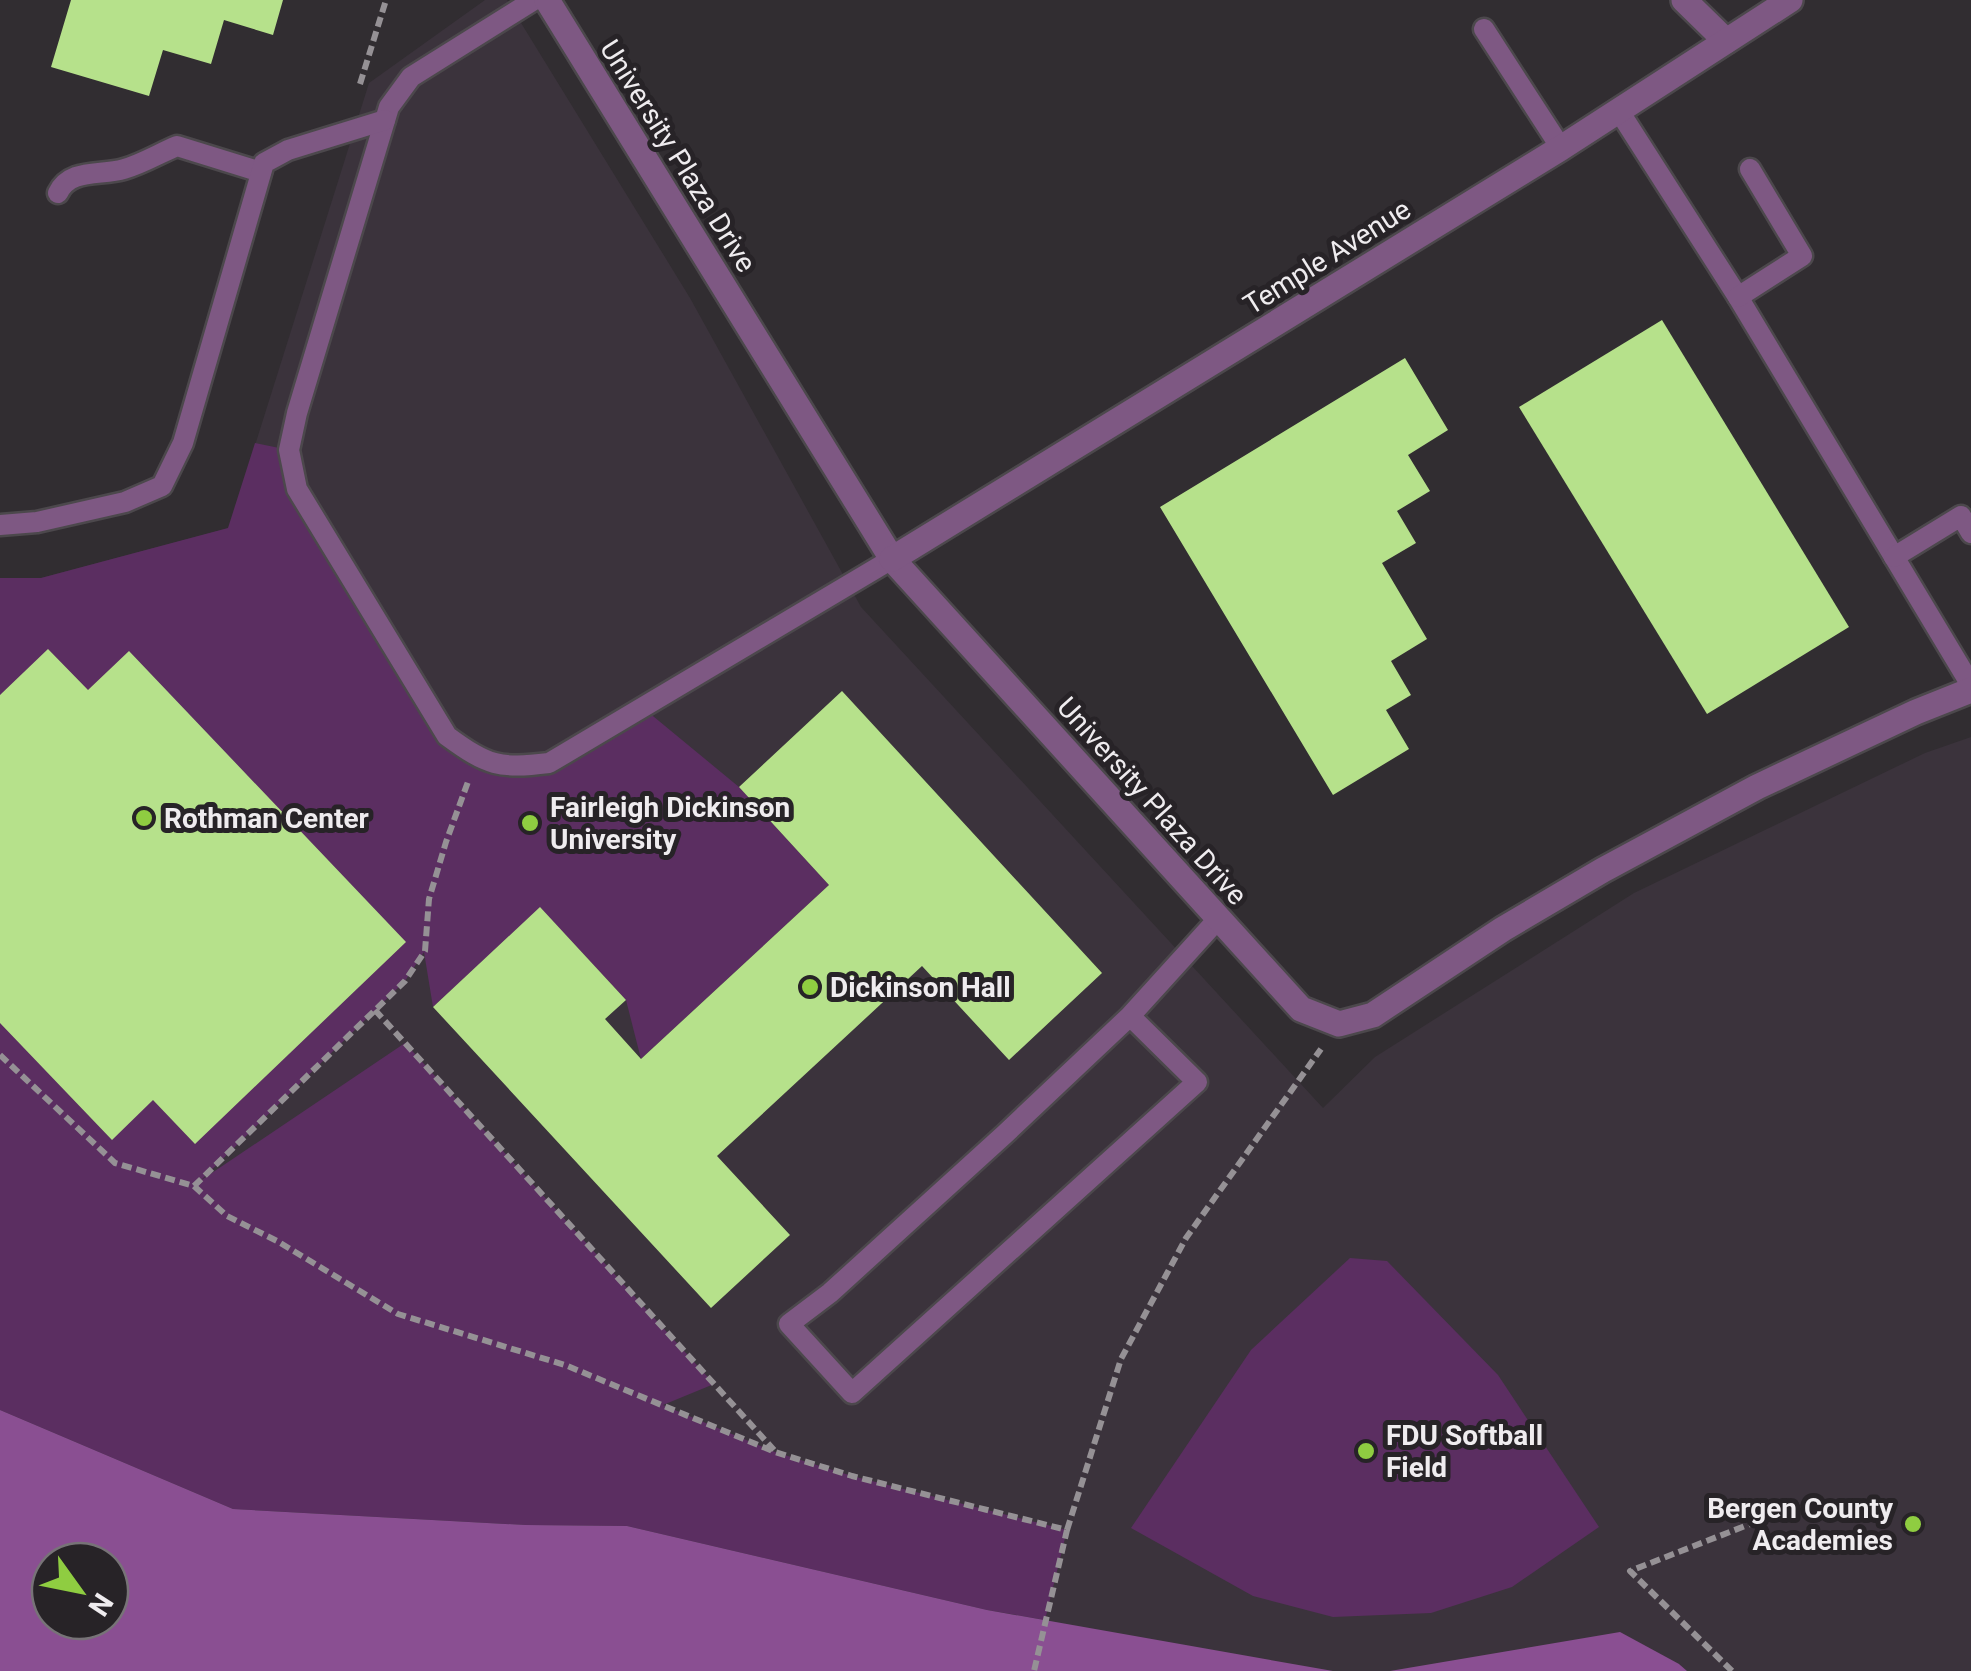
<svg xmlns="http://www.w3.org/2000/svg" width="1971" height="1671" viewBox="0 0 1971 1671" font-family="Roboto,sans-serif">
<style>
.built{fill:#3b333c;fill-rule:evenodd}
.green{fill:#5b2e61}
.water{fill:#8a4f92;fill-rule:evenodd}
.building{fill:#b6e18b}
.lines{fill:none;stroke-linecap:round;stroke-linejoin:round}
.lane-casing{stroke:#4c484c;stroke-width:25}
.street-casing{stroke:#4c484c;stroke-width:30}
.path{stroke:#959195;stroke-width:6;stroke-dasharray:10 5;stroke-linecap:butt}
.lane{stroke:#7e5883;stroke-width:20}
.street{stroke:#7e5883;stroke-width:25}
.poi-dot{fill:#8fcd41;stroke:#272327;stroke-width:4}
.labels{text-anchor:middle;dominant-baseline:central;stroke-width:10;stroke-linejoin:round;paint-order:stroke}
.street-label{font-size:28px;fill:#efecef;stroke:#272327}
.poi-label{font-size:28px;font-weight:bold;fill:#efecef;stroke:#272327;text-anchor:start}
</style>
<rect width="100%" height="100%" fill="#312d31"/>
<path class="built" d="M485,0H507L690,298L861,607L1323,1108L1375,1057L1634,893L1925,753L1971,737V1671H1687L1679,1664L1601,1671H0V578H41L229,528L369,83ZM50,1561H110V1621H50Z"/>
<g class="green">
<polygon points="255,443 289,450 297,489 447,736 477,758 549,763 642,707 739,787 829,885 641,1059 626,1000 540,908 433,1007 424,952 405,981 200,1181 405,1043 714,1384 663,1405 775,1452 852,1476 1067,1530 1045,1620 987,1610 627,1526 526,1525 233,1509 0,1410 0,578 41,578 228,528"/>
<polygon points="1350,1258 1387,1261 1498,1375 1599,1527 1512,1587 1431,1613 1333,1617 1253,1596 1131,1528 1251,1350"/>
</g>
<g class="water">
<path d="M0,1410L233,1509L526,1525L627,1526L987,1610L1333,1671H0ZM110,1561V1621H50V1561Z"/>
<polygon points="1620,1632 1679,1664 1687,1671 1390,1671"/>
</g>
<g class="building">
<polygon points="71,0 283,0 273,35 224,20 211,64 163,50 149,96 51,67"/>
<polygon points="1662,320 1849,627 1707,714 1519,407"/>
<polygon points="1405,358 1448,430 1408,455 1430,491 1397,511 1416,543 1382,563 1427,639 1391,661 1411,695 1386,710 1409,749 1333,795 1160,507"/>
<polygon points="48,649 88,690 129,651 406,942 195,1144 153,1100 112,1140 0,1023 0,695"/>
<polygon points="842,691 1102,973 1009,1060 922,966 717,1156 790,1235 711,1308 433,1007 540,907 626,1000 605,1019 641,1059 829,885 739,787"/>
</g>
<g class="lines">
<defs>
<g id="lane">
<path d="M534,0L411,77L389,107L297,413L289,450L297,489L447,736C488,766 499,769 549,763L892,559"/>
<polyline points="1484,29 1561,148"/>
<polyline points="1619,111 1738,297 1971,685"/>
<path d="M58,193C70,168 100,176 124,169C142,164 160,153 177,146L261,172"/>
<polyline points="1738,297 1802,256 1750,169"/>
<polyline points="0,525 37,522 125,502 162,486 183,443 264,163 288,150 385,120"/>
<polyline points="1894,557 1961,516 1971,533"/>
<polyline points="1130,1016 1005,1134 830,1293 789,1324 852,1393 1197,1082 1130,1016 1218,919"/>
</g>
<g id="street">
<polyline points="547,0 892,559 1301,1009 1339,1024 1373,1015 1503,929 1603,870 1757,787 1916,712 1971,690"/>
<polyline points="1684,0 1726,41"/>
<polyline points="892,559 1561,148 1790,0"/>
</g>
</defs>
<use href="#lane" class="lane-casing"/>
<use href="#street" class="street-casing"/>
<g class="path">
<polyline points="360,84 386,0"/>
<polyline points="375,1010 774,1450"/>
<polyline points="0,1055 115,1163 194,1186 227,1216 277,1241 398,1314 565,1365 775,1452 852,1476 1067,1530 1034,1671"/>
<polyline points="194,1186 405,981 425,951 429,899 446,842 469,779"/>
<polyline points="1067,1530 1121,1359 1186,1238 1321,1049"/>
<polyline points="1732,1671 1630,1571 1814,1499"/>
</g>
<use href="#lane" class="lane"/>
<use href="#street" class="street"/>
</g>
<g class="poi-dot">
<circle cx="144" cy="818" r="10"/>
<circle cx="530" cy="823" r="10"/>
<circle cx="810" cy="987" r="10"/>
<circle cx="1366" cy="1451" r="10"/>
<circle cx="1913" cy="1524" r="10"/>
</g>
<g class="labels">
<g class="street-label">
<text transform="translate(678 156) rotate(58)">University Plaza Drive</text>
<text transform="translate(1327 257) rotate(-32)">Temple Avenue</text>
<text transform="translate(1152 801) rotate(48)">University Plaza Drive</text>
</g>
<g class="poi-label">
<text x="550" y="807">Fairleigh Dickinson<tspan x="550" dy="32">University</tspan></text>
<text x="164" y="818">Rothman Center</text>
<text x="830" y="987">Dickinson Hall</text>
<text x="1386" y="1435">FDU Softball<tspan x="1386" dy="32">Field</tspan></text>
<text x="1893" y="1508" text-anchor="end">Bergen County<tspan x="1893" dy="32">Academies</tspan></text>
</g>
</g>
<g transform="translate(80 1591) rotate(123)"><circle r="48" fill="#272327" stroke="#777377" stroke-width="2.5"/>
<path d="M0-8L18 38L0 25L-18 38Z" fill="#8fcd41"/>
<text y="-15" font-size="28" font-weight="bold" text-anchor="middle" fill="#efecef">N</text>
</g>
</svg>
